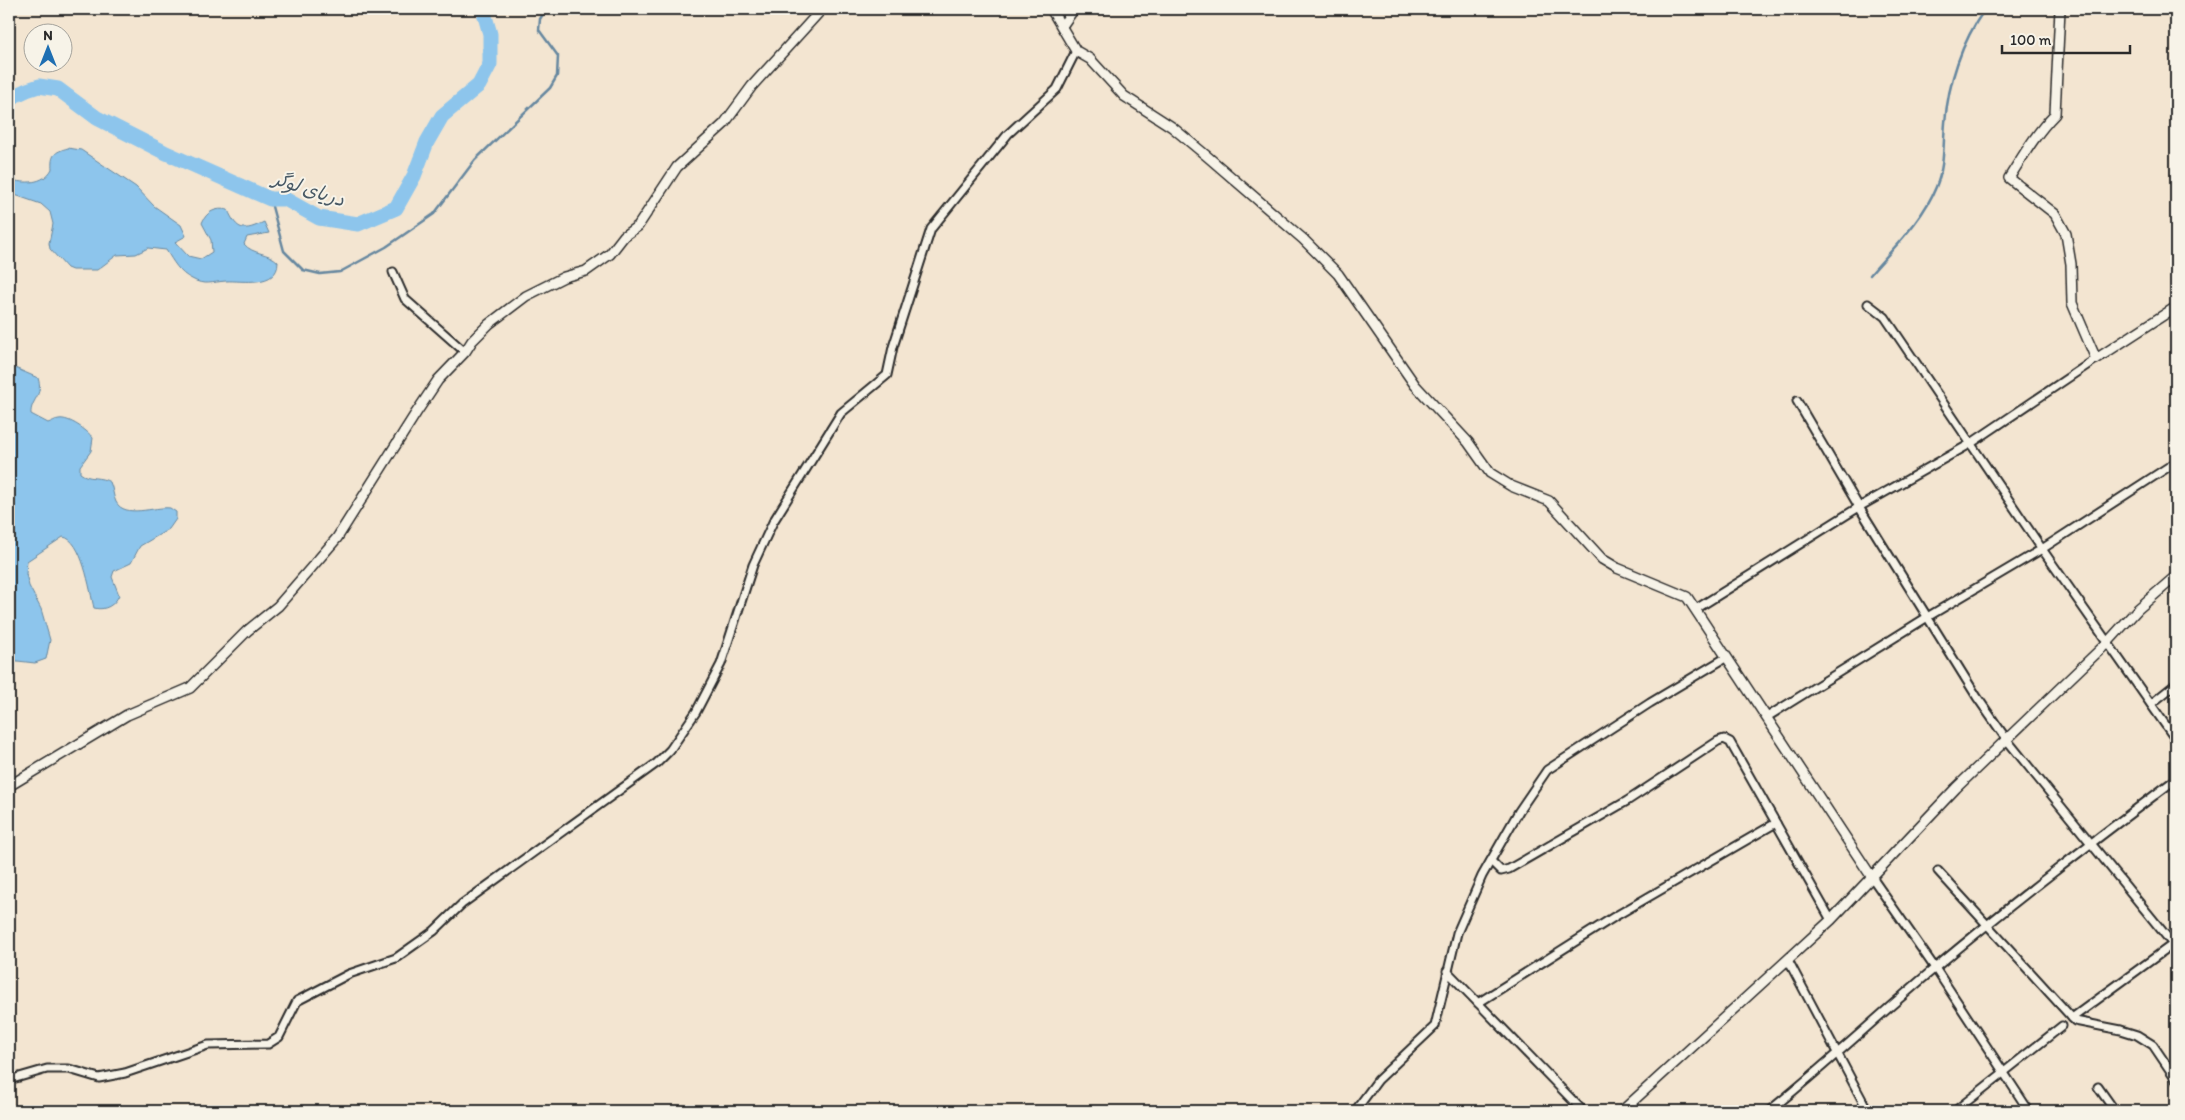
<svg xmlns="http://www.w3.org/2000/svg" width="2185" height="1120" viewBox="0 0 2185 1120" font-family="Itim,'Playpen Sans Arabic',sans-serif">
<style>
.water{fill:#8dc5ec;stroke:#66879f}
.lines{fill:none;stroke-linecap:round;stroke-linejoin:round}
.stream{stroke:#66879f;stroke-width:2.5}
.river{stroke:#8dc5ec;stroke-width:15}
.minor-casing{stroke:#2b2b2b;stroke-width:11}
.tertiary-casing{stroke:#2b2b2b;stroke-width:12}
.minor{stroke:#f7f3e8;stroke-width:7}
.tertiary{stroke:#f7f3e8;stroke-width:9}
.labels{text-anchor:middle;dominant-baseline:central;stroke-width:4;stroke-linejoin:round;paint-order:stroke}
.water-label{font-size:19px;font-style:italic;fill:#485965;stroke:#f7f3e8}
</style>
<rect width="100%" height="100%" fill="#f3e5d1"/>
<filter id="ink" filterUnits="userSpaceOnUse"><feTurbulence type="fractalNoise" baseFrequency=".02" numOctaves="2"/><feDisplacementMap in="SourceGraphic" scale="10" xChannelSelector="R" yChannelSelector="G"/><feConvolveMatrix kernelMatrix="1 2 1 2 8 2 1 2 1" color-interpolation-filters="sRGB"/></filter>
<g filter="url(#ink)">
<g class="water">
<path d="M68,148L81,150L136,187L154,206L181,225L186,236L175,242L188,256L201,259L212,252L211,240L202,223C206,212 216,207 228,210C237,231 244,232 264,222L269,233L247,237L244,244C253,255 269,252 278,262C278,288 242,280 226,281C212,282 204,286 192,279C179,273 173,261 166,250L148,248L136,254L117,255L97,270H72L67,268L50,249L49,243L53,224L50,212L41,204L9,193L10,180C25,183 43,185 52,169C51,155 54,152 68,148Z"/>
<path d="M15,368L38,378C44,396 30,400 31,414L48,423C51,422 56,419 59,419C69,417 88,431 93,438L91,451L80,466V473C89,480 100,476 110,482C113,488 113,496 116,502C125,519 155,506 170,508L176,512V519L169,529L140,546L131,563L114,571L112,577L119,595C115,605 105,611 94,608C90,591 82,539 63,537L27,561L26,574L29,586L41,609L50,640L46,659L35,663L9,660V370Z"/>
</g>
<g class="lines">
<g class="stream">
<polyline points="270,199 284,251 303,270 320,274 340,272 386,247 434,214 475,160 550,88 557,76 558,56 539,30 540,19 546,9"/>
<path d="M1870,275C1893,248 1923,220 1936,187C1945,166 1943,144 1945,123C1948,83 1962,41 1985,9"/>
</g>
<polyline class="river" points="9,103 14,96 27,90 39,86 58,89 97,118 164,152 270,199 285,199 319,218 358,224 396,208 414,176 427,142 442,116 479,85 490,64 490,34 483,9"/>
<defs>
<g id="minor">
<polyline points="393,272 405,299 465,352"/>
<polyline points="1868,304 1885,317 2042,549 2176,740"/>
<polyline points="1797,401 1859,507 1977,697 2007,740 2176,948"/>
<polyline points="1696,609 1859,507 1970,444 2096,359"/>
<polyline points="2151,704 2176,684"/>
<polyline points="1767,717 1929,616 2042,549 2176,462"/>
<polyline points="1491,861 1501,871 1509,869 1627,801 1718,741 1724,739 1730,742 1831,920"/>
<polyline points="1938,871 2075,1021 2121,1030 2137,1035 2153,1045 2176,1079"/>
<polyline points="1873,879 1935,968 2029,1111"/>
<polyline points="1788,960 1868,1111"/>
<polyline points="1447,971 1583,1111"/>
<polyline points="1478,1003 1614,917 1776,823"/>
<polyline points="2072,1018 2176,942"/>
<polyline points="9,1080 47,1069 69,1069 99,1078 125,1073 208,1045 268,1044 279,1037 297,1001 349,974 396,958 434,931 462,904 657,763 670,750 696,712 721,664 753,565 773,522 841,413 887,375 893,347 931,229 1008,134 1057,89 1076,51"/>
<polyline points="2098,1087 2115,1111"/>
<polyline points="1355,1111 1378,1080 1435,1026 1457,933 1482,876 1519,811 1547,770 1650,703 1727,657"/>
<path d="M1769,1111C1826,1065 1879,1015 1935,968C2013,902 2095,840 2176,779"/>
<polyline points="1955,1111 2062,1026"/>
</g>
<g id="tertiary">
<polyline points="1051,9 1076,51 1090,59 1124,96 1172,127 1208,157 1303,239 1338,274 1415,385 1468,442 1490,473 1511,486 1549,501 1602,559 1617,568 1687,597 1873,879"/>
<path d="M2060,9L2055,114C2036,133 2023,156 2009,178L2055,214L2066,234L2071,264L2072,303L2096,359L2176,307"/>
<polyline points="1062,26 1074,9"/>
<polyline points="9,786 127,715 190,688 247,631 278,606 337,538 416,413 438,380 465,352 472,341 489,324 526,296 564,277 586,271 610,254 624,236 638,226 677,167 724,124 752,86 822,9"/>
<polyline points="1622,1111 1831,920 1956,788 2107,643 2138,609 2176,576"/>
</g>
</defs>
<use href="#minor" class="minor-casing"/>
<use href="#tertiary" class="tertiary-casing"/>
<use href="#minor" class="minor"/>
<use href="#tertiary" class="tertiary"/>
</g>
</g>
<g class="labels">
<g class="water-label">
<text transform="translate(309 189) rotate(18)">دریای لوگر</text>
</g>
</g>
<rect width="2185" height="1120" fill="none" stroke="#f7f3e8" stroke-width="30"/>
<rect x="15" y="15" width="2155" height="1090" fill="none" stroke="#2b2b2b" stroke-width="2" filter="url(#ink)"/>
<g transform="translate(48 48)"><circle r="24" fill="#f7f3e8" stroke="#a5a39c"/>
<path d="M0-4L9 19L0 12L-9 19Z" fill="#1f6fb2"/>
<text y="-8" font-size="14" font-weight="bold" text-anchor="middle" fill="#2b2b2b">N</text>
</g>
<path d="M2002 45v8h128v-8" fill="none" stroke="#2b2b2b" stroke-width="2.5"/>
<text x="2010" y="45" font-size="15" fill="#2b2b2b" stroke="#f7f3e8" stroke-width="4" paint-order="stroke">100 m</text>
</svg>
